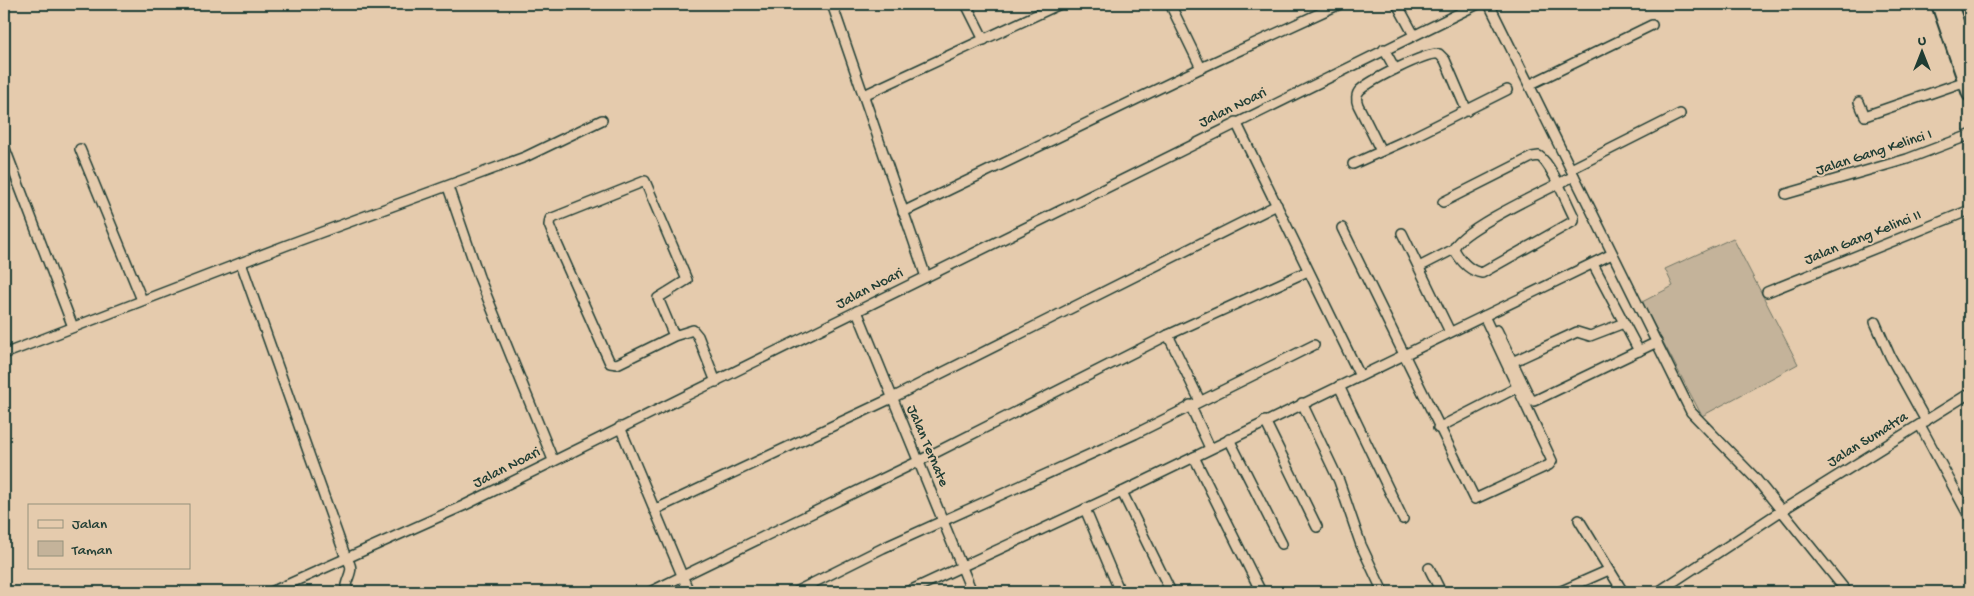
<svg xmlns="http://www.w3.org/2000/svg" width="1974" height="596" viewBox="0 0 1974 596" font-family="'Gochi Hand',sans-serif">
<style>
.green{fill:#c4b39a;stroke:#727867}
.lines{fill:none;stroke-linecap:round;stroke-linejoin:round}
.minor-casing{stroke:#1f3d34;stroke-width:12}
.highway-casing{stroke:#1f3d34;stroke-width:18}
.minor{stroke:#e5cbad;stroke-width:9}
.highway{stroke:#e5cbad;stroke-width:14}
.labels{text-anchor:middle;dominant-baseline:central;stroke-width:4;stroke-linejoin:round;paint-order:stroke}
.street-label{font-size:15px;fill:#1f3d34;stroke:#e5cbad}
</style>
<rect width="100%" height="100%" fill="#e5cbad"/>
<filter id="ink" filterUnits="userSpaceOnUse"><feTurbulence type="fractalNoise" baseFrequency=".02" numOctaves="2"/><feDisplacementMap in="SourceGraphic" scale="10" xChannelSelector="R" yChannelSelector="G"/><feConvolveMatrix kernelMatrix="1 2 1 2 8 2 1 2 1" color-interpolation-filters="sRGB"/></filter>
<g filter="url(#ink)">
<polygon class="green" points="1733,238 1798,364 1702,416 1642,302 1673,286 1665,269"/>
<g class="lines">
<defs>
<g id="minor">
<polyline points="832,4 926,277"/>
<polyline points="966,4 984,40"/>
<polyline points="1170,4 1201,68"/>
<polyline points="1397,4 1414,35"/>
<polyline points="1489,4 1691,412 1756,479 1847,592"/>
<polyline points="1384,49 1395,69"/>
<polyline points="1531,84 1652,25"/>
<polyline points="864,95 1060,4"/>
<polyline points="1859,102 1865,116 1966,81"/>
<polyline points="1236,122 1360,376"/>
<polyline points="4,146 73,327"/>
<polyline points="80,149 142,300"/>
<path d="M1381,151L1358,105C1356,100 1356,94 1360,90C1371,80 1426,52 1439,54L1445,60L1467,111"/>
<polyline points="1353,164 1411,138 1507,90"/>
<polyline points="1571,169 1680,114"/>
<polyline points="448,187 479,277 553,460"/>
<polyline points="1786,194 1907,159 1970,135"/>
<path d="M1443,202L1532,157L1539,156C1552,164 1566,202 1574,217V221L1482,273C1469,271 1460,260 1454,249C1458,230 1553,187 1574,176"/>
<polyline points="903,212 1201,68 1340,4"/>
<polyline points="1342,228 1475,499 1549,465 1552,461 1484,316"/>
<polyline points="1402,233 1450,332"/>
<path d="M241,263L346,558C355,569 349,573 346,585L349,592"/>
<polyline points="1593,264 1639,351"/>
<polyline points="1419,267 1454,249"/>
<polyline points="1767,292 1970,210"/>
<polyline points="857,311 972,592"/>
<polyline points="1875,322 1890,356 1926,421"/>
<polyline points="1497,330 1530,398 1534,401 1657,342"/>
<polyline points="1168,335 1200,401"/>
<polyline points="674,336 658,298 687,280 645,181 550,219 549,225 554,237 610,363 617,364 674,336 693,330 698,336 716,382"/>
<polyline points="4,354 287,245 525,157 602,120"/>
<polyline points="1512,362 1577,332 1590,336 1624,323"/>
<polyline points="1339,386 1403,519"/>
<polyline points="1302,403 1339,481 1361,545 1383,592"/>
<polyline points="1190,405 1210,448"/>
<polyline points="1265,421 1317,527"/>
<polyline points="1920,425 1970,518"/>
<polyline points="620,427 689,592"/>
<polyline points="1438,428 1518,387"/>
<polyline points="1229,439 1282,544"/>
<polyline points="1194,457 1261,592"/>
<polyline points="1122,492 1171,592"/>
<polyline points="1085,509 1120,592"/>
<polyline points="654,510 892,398 1277,205"/>
<polyline points="1579,520 1623,592"/>
<polyline points="1429,568 1441,592"/>
<polyline points="271,592 463,506 1478,4"/>
<polyline points="650,592 919,461 1168,335 1308,271"/>
<polyline points="795,592 883,548 1135,434 1314,345"/>
<polyline points="907,592 1122,492 1612,254"/>
<polyline points="1559,592 1609,570"/>
<polyline points="1658,592 1781,511 1970,393"/>
</g>
<g id="highway">
<polyline points="1939,4 1970,94"/>
<polyline points="1950,4 1968,57"/>
</g>
</defs>
<use href="#minor" class="minor-casing"/>
<use href="#highway" class="highway-casing"/>
<use href="#minor" class="minor"/>
<use href="#highway" class="highway"/>
</g>
</g>
<g class="labels">
<g class="street-label">
<text transform="translate(1233 108) rotate(-26)">Jalan Noari</text>
<text transform="translate(1874 153) rotate(-18)">Jalan Gang Kelinci I</text>
<text transform="translate(1863 238) rotate(-22)">Jalan Gang Kelinci II</text>
<text transform="translate(870 289) rotate(-27)">Jalan Noari</text>
<text transform="translate(1868 440) rotate(-32)">Jalan Sumatra</text>
<text transform="translate(927 446) rotate(67)">Jalan Ternate</text>
<text transform="translate(507 468) rotate(-27)">Jalan Noari</text>
</g>
</g>
<rect width="1974" height="596" fill="none" stroke="#e5cbad" stroke-width="20"/>
<rect x="10" y="10" width="1954" height="576" fill="none" stroke="#1f3d34" stroke-width="2" filter="url(#ink)"/>
<rect x="28" y="504" width="162" height="65" fill="#e5cbad" stroke="#96927d"/>
<rect x="38" y="520" width="25" height="8" fill="#e5cbad" stroke="#96927d"/>
<text x="72" y="528" font-size="15" fill="#1f3d34">Jalan</text>
<rect x="38" y="541" width="25" height="15" fill="#c4b39a" stroke="#96927d"/>
<text x="72" y="554" font-size="15" fill="#1f3d34">Taman</text>
<g transform="translate(1922 52)" stroke="#e5cbad" stroke-width="4" paint-order="stroke">
<path d="M0-4L9 19L0 12L-9 19Z" fill="#1f3d34"/>
<text y="-8" font-size="14" font-weight="bold" text-anchor="middle" fill="#1f3d34">U</text>
</g>
</svg>
